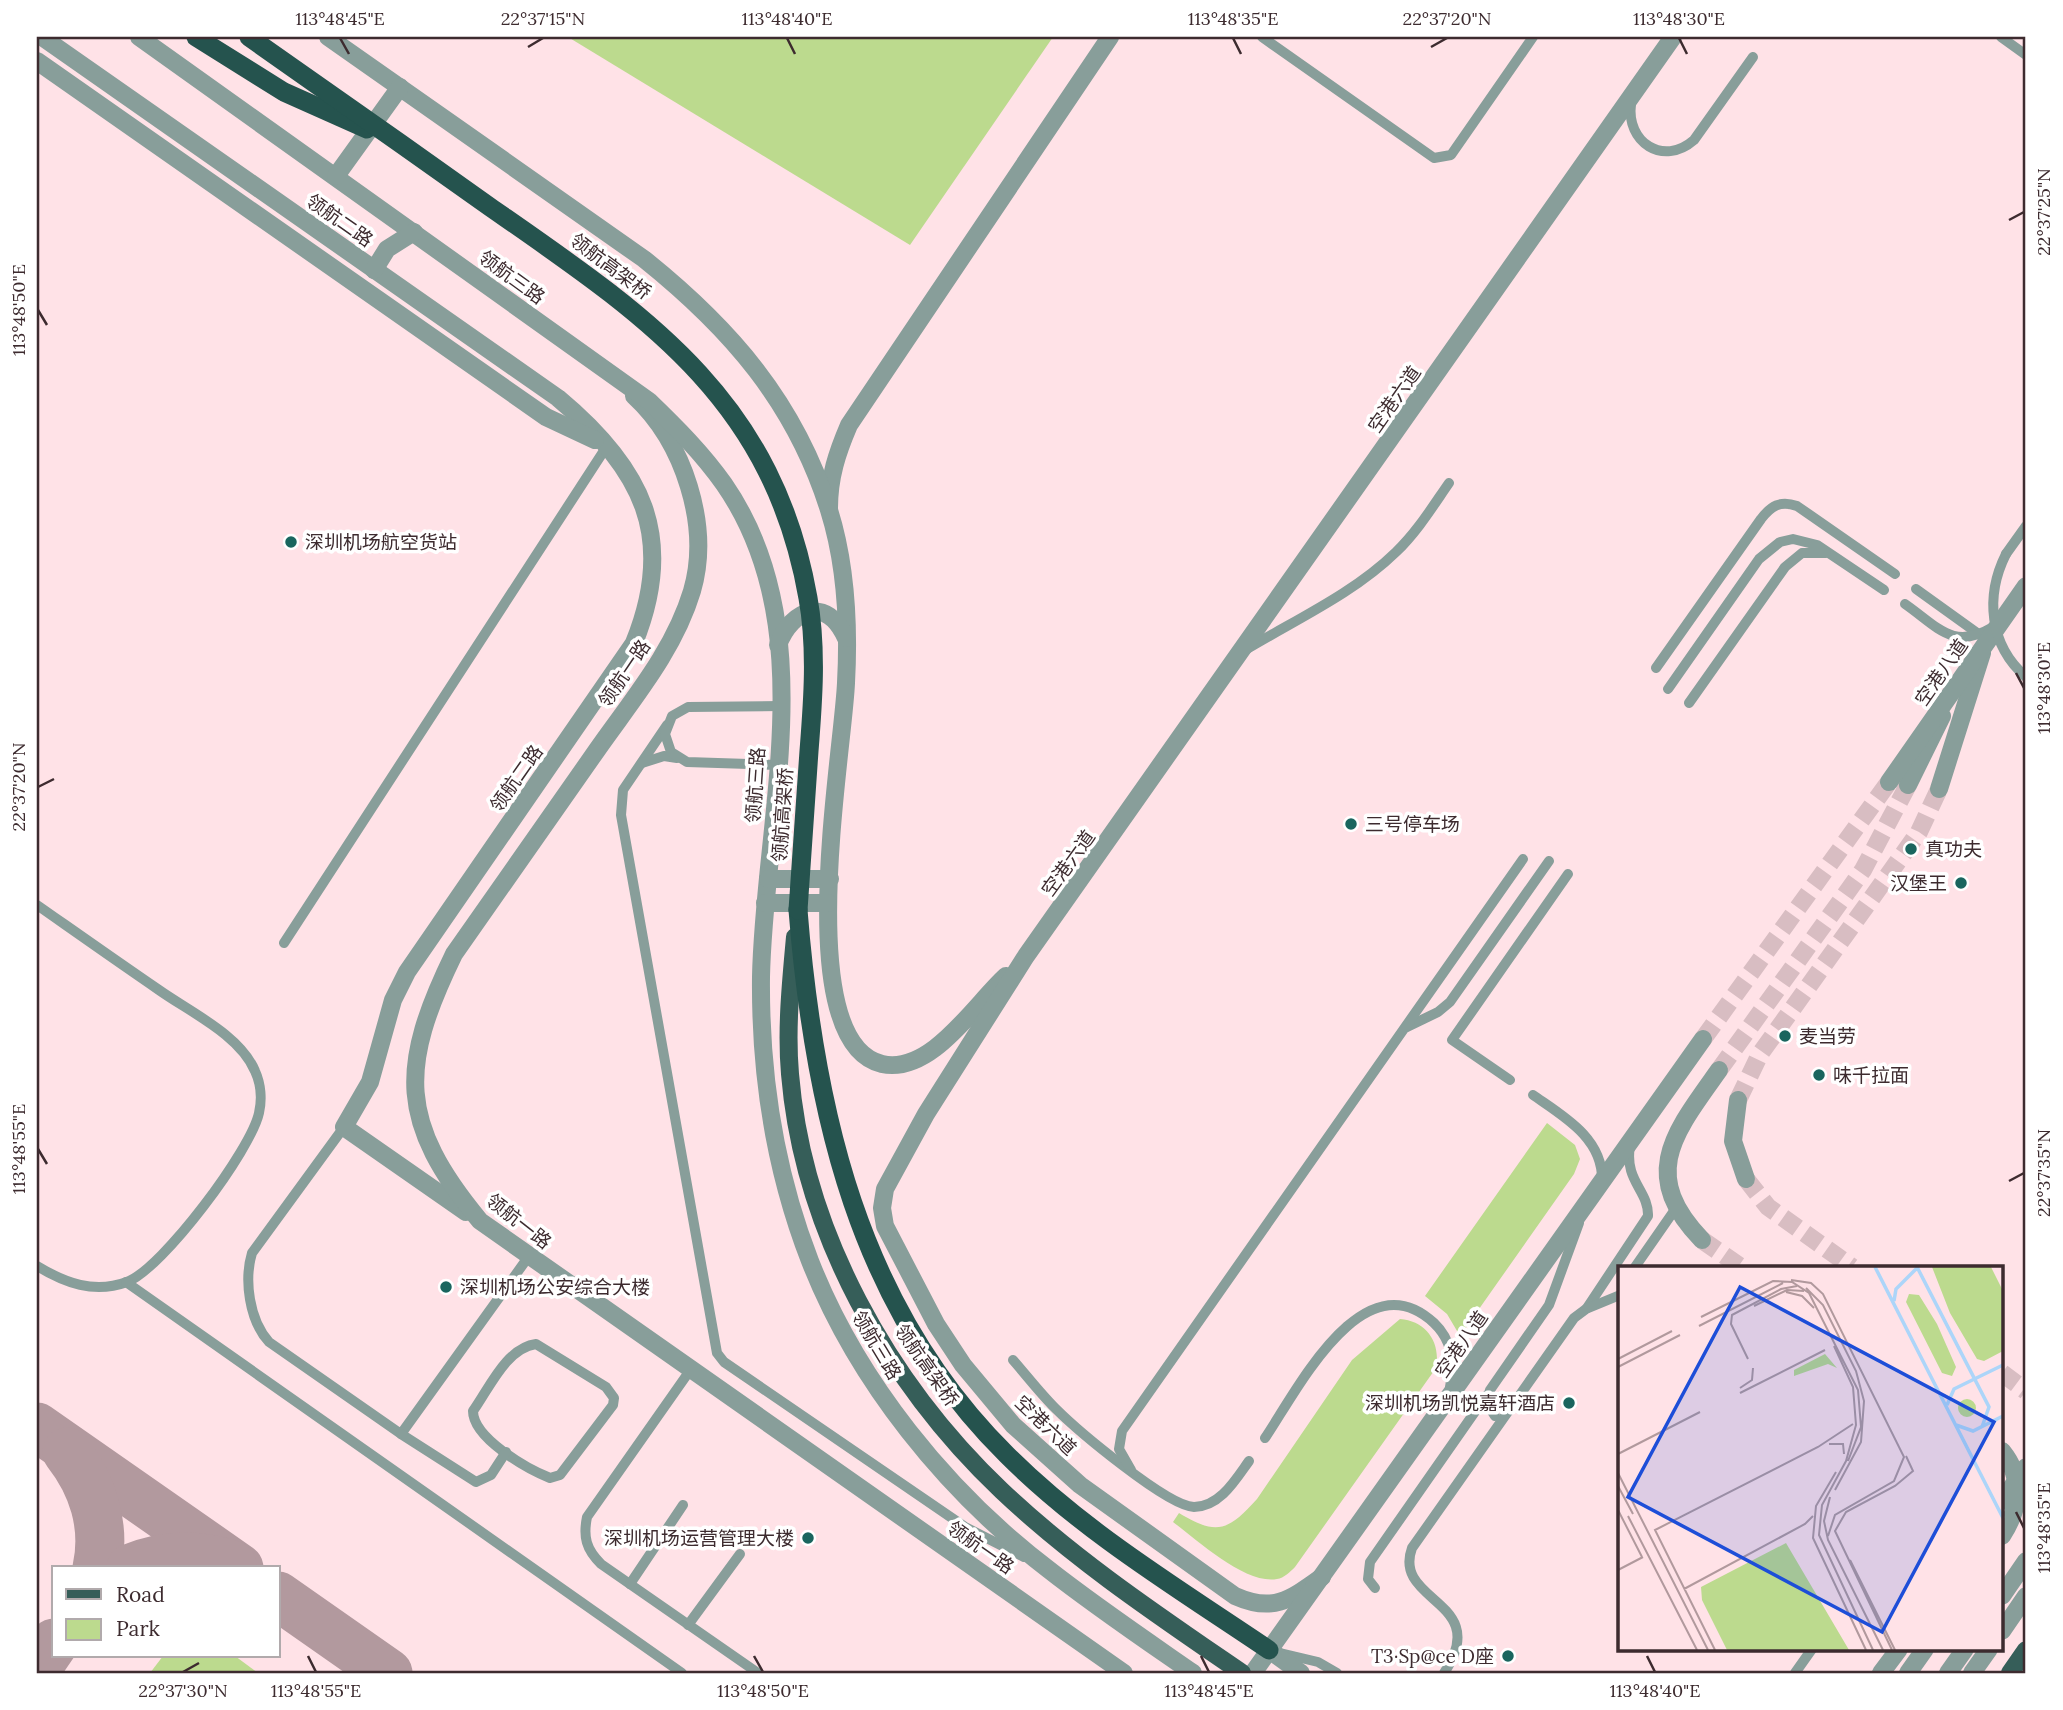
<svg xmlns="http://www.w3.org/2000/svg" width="2063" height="1710" viewBox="0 0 2063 1710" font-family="Lora,'Noto Sans SC',serif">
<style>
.green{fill:#bcda8e}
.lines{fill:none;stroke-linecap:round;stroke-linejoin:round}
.taxiway{stroke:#b2999e;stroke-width:49}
.minor-tunnel{stroke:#d8bdc2;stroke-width:18;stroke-dasharray:18 9;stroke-linecap:butt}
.tertiary-tunnel{stroke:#d8bdc2;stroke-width:18;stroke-dasharray:18 9;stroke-linecap:butt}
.service{stroke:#889e9a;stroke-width:10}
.minor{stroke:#889e9a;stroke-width:18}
.tertiary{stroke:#889e9a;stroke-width:18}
.primary{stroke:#365e59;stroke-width:18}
.trunk{stroke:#25534e;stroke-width:19}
.service-bridge{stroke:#889e9a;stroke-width:10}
.minor-bridge{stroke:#889e9a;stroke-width:18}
.trunk-bridge{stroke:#25534e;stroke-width:19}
.ticks{fill:none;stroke:#3d2b2f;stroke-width:2.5}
.poi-dot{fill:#1a655e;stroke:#fff;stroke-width:2.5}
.labels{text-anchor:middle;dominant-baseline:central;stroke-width:7;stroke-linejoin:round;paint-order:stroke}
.street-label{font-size:19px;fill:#3d2b2f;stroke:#fff}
.poi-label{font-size:19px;fill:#3d2b2f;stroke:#fff;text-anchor:start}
.inset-river{fill:none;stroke:#acd5f9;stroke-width:3.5}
.inset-road{fill:none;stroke:#b1999d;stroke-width:2}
.view{fill:#1d4ed8;fill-opacity:0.15;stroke:#1d4ed8;stroke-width:3.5}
.inset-edge{fill:none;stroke:#3d2b2f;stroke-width:3.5}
.neatline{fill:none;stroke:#3d2b2f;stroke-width:2.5}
.ticks-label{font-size:18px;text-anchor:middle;fill:#3d2b2f}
</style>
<rect width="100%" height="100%" fill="#ffe2e7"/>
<g class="green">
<polygon points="568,37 1053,37 910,245"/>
<polygon points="1547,1123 1575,1145 1580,1159 1574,1174 1460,1336 1447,1314 1425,1296"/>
<path d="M1400,1319C1426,1321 1441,1342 1436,1368L1295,1567C1290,1572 1284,1578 1277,1579C1246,1585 1197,1540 1173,1522L1179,1513C1217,1536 1228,1531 1257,1499L1352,1360Z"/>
<polygon points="163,1656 235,1656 258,1673 150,1673"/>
</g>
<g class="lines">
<g class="taxiway">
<polyline points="37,1427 239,1568"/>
<path d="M67,1452C93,1485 106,1526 97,1568"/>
<path d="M131,1568C163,1554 199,1554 232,1565"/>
<polyline points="278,1596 388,1673"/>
<polyline points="37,1668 54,1643"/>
</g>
<g class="minor-tunnel">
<polyline points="1719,1070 1863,870 1908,785"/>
<polyline points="1738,1100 1760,1054 1919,832 1939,789"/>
<polyline points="1746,1179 1768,1207 1852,1267"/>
<polyline points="1702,1240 1741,1267"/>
<polyline points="2002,1373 2026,1391"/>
</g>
<polyline class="tertiary-tunnel" points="1703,1039 1889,782"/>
<g class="service">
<polyline points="1262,37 1434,158 1451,155 1533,37"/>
<polyline points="2001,37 2026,55"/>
<path d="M1631,104C1626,142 1663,167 1694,140L1753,57"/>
<polyline points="2006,554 2026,526"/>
<polyline points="1916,589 1980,635"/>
<path d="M1905,604C1938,627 1953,651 1993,627"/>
<path d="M1247,649C1297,619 1354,593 1396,552C1417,532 1433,506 1449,483"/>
<path d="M1656,668L1761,519C1771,506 1780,500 1797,506L1895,574"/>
<polyline points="1668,689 1759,559 1780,542 1793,539 1817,545 1884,590"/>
<polyline points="1689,703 1785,567 1802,553 1826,553"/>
<polyline points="667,725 623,790 621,815 717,1353 724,1362 965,1527 1024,1557"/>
<polyline points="642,763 664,756 677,758"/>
<polyline points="778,765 687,762 671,752 665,734 672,716 688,707 781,706"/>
<path d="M37,905C77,933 118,962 159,990C190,1012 240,1035 255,1071C261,1084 262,1100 259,1113C251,1150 163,1268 127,1282C94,1294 65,1283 37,1266"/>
<polyline points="284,943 607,446"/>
<polyline points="1407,1027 1438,1012 1450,1002 1549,861"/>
<polyline points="1510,1080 1452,1040 1568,874"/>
<path d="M1533,1095C1563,1116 1603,1138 1602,1180"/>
<path d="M344,1127L252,1253C244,1280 249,1320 269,1342L401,1434L529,1256"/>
<polyline points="1635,1267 1676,1208"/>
<polyline points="126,1282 682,1673"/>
<path d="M1587,1308L1648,1216C1649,1191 1624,1181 1630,1146"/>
<path d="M536,1344L606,1387L614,1398L613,1405L560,1475L550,1478C527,1469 473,1438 473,1411C489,1389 506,1348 536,1344Z"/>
<path d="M1013,1360C1027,1376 1040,1393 1055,1408C1077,1430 1167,1506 1194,1507C1220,1507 1236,1479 1249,1461"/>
<path d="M691,1369L587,1517C583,1537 586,1549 601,1564L758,1673"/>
<polyline points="1495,1416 1486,1402 1490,1390 1549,1305 1579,1223"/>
<polyline points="401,1434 476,1482 491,1475 506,1452"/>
<path d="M1265,1438C1297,1391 1363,1257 1434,1323C1452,1340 1455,1364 1450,1387"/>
<polyline points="1131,1470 1119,1449 1122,1431 1523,859"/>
<polyline points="630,1584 683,1505"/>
<polyline points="1375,1588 1368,1579 1370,1562 1486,1396"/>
<polyline points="688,1625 740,1554"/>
<polyline points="1280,1653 1318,1662 1337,1673"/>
<path d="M1444,1673C1493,1600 1392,1603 1412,1548L1574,1318L1586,1309L1620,1295"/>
<polyline points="1795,1673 1812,1649"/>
</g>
<g class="minor">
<path d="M42,37L558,398C642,468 677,537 634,643L407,972L393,1000L370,1082L344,1127L466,1212"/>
<polyline points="37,61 546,417 595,440"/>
<path d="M634,396C684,442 711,526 692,591C674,651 632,700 597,750C550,818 502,886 454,954C399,1067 398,1122 480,1221L1124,1673"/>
<path d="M829,508C829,477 837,453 849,425L1110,37"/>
<polyline points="1908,785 1942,716"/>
<polyline points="1939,789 1982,653"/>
<polyline points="1738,1100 1733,1141 1746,1179"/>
<path d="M1702,1240C1638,1174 1675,1132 1719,1070"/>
<polyline points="2002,1501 2026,1467"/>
<polyline points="2002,1596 2026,1561"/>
<polyline points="2002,1631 2026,1596"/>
<polyline points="1269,1650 1301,1673"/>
<polyline points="1881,1673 1899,1649"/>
<polyline points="1908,1673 1925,1649"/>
<polyline points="1948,1673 1965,1649"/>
<polyline points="1972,1673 1989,1649"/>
</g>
<g class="tertiary">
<path d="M139,37L649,401C676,427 702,453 724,484C824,628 764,817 761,977C760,1074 775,1171 810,1261C857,1381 946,1491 1048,1569C1095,1606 1144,1639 1193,1673"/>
<path d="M328,37L644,259C730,328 795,402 829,510C846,564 849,627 846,683C843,754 790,1042 882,1064C931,1075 975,1004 1006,976"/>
<polyline points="336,176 400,87"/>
<polyline points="374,270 387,249 414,232"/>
<path d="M778,645C792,608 827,596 846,638"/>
<polyline points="1889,782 2026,586"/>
<polyline points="768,879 830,879"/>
<polyline points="765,903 828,903"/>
<path d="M1322,1577C1290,1600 1273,1613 1235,1596L1080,1485L1013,1425L963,1365L936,1324L885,1226L882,1208L885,1189L926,1114L1026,956L1673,37"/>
<polyline points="1253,1673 1703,1039"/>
</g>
<g class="primary">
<path d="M795,937C791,982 786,1028 790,1074C803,1231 888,1383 1002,1491C1075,1560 1159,1616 1242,1673"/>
<polyline points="2010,1673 2026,1650"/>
</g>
<path class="trunk" d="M798,910C814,1110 858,1308 1007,1455C1084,1532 1179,1589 1269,1650"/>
<path class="service-bridge" d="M2006,554C1985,596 1989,645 2026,677"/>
<path class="minor-bridge" d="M2002,1451C2024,1478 2020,1508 2002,1536"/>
<g class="trunk-bridge">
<polyline points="196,37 284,92 367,129"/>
<path d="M249,37C329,93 410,150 490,207C645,315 773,398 808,598C817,648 813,701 809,751C805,804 802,857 798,910"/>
</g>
</g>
<path class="ticks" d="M340,38L349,54M787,38L795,54M1233,38L1241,54M1679,38L1687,54M528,47L543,38M1431,47L1447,38M2009,220L2024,212M38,310L47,325M2016,673L2024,688M38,787L54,779M38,1149L47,1164M2009,1181L2024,1173M2016,1512L2024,1528M308,1656L316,1672M754,1656L763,1672M1201,1656L1209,1672M1647,1656L1655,1672M183,1672L199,1663"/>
<g class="poi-dot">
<circle cx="291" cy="542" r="7"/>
<circle cx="1351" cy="824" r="7"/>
<circle cx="1911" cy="849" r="7"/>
<circle cx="1961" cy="883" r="7"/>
<circle cx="1785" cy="1036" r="7"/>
<circle cx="1819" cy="1075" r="7"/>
<circle cx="446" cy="1287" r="7"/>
<circle cx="1569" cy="1403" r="7"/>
<circle cx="808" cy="1538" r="7"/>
<circle cx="1508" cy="1656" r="7"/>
</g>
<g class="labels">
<g class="street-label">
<text transform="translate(340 220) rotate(35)">领航二路</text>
<text transform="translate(611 266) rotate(37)">领航高架桥</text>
<text transform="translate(512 277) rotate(36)">领航三路</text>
<text transform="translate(1394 399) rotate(-55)">空港六道</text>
<text transform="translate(1941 672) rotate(-55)">空港八道</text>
<text transform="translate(624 673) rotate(-56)">领航一路</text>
<text transform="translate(516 778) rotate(-55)">领航二路</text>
<text transform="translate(755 785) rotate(-86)">领航三路</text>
<text transform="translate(782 815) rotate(-86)">领航高架桥</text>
<text transform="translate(1068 863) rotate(-54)">空港六道</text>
<text transform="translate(519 1221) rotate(38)">领航一路</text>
<text transform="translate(1461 1344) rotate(-55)">空港八道</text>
<text transform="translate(877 1345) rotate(59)">领航三路</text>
<text transform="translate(927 1365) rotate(55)">领航高架桥</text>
<text transform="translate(1046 1425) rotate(44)">空港六道</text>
<text transform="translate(981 1547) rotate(35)">领航一路</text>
</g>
<g class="poi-label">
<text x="305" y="542">深圳机场航空货站</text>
<text x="1365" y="824">三号停车场</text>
<text x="1925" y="849">真功夫</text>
<text x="1947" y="883" text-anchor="end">汉堡王</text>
<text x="1799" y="1036">麦当劳</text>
<text x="1833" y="1075">味千拉面</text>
<text x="460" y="1287">深圳机场公安综合大楼</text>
<text x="1555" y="1403" text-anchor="end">深圳机场凯悦嘉轩酒店</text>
<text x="794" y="1538" text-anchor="end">深圳机场运营管理大楼</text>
<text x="1494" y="1656" text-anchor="end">T3·Sp@ce D座</text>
</g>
</g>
<g transform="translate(1618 1266)">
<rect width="385" height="385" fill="#ffe2e7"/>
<path d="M314,1H373L385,25V85L366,95L359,93L332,47ZM291,28L301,29L319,58L338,101L334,110L324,107L288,36ZM207,88L219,102L210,98L176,110V104ZM340 142a9 9 0 1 1 18 0a9 9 0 1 1-18 0ZM168,277L231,384H109L84,334L83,321Z" fill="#bcda8e"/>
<path class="inset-river" d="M257,1L385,252M299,1L371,141L364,161M276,35L278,23L300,1M329,139L336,123L385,99M338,159L355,165L385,150"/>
<path class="inset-road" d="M173,14L193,17L205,28L286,191L276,215L217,249L210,270M188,22L205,39L238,105L246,135L243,176L217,224M168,26L184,30L196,42M136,40L169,24L186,25M83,51L155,15L174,16L191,27L240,124L243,161L230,195M81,60L165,17M216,80L235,121L238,159L228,195L204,239L201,269L255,384M0,93L54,65M130,93L113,58L114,49L163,23L179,20M0,101L62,69M122,122L134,114L135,102M122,127L207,84M211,178H225L226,188M0,188L82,146M218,206L198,240L195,272L248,384M0,207L90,384M0,220L15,248M212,231L206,255L210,274L265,384M0,244L24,291M10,250L79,384M232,294L277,384M0,304L25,291M66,323L187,258L195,250M97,384L37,264L200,181L235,158M274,384L217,265L228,246L277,220L295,205L288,190"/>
<path class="view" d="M122,21L376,156L264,366L10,231Z"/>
<rect width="385" height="385" class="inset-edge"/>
</g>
<rect width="2063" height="1710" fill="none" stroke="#ffffff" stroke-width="77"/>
<rect x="52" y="1566" width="228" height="91" fill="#ffffff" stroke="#b1aaac" stroke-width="2"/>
<rect x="66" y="1589" width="35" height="10" fill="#365e59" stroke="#b1aaac" stroke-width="2"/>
<text x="116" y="1602" font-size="21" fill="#3d2b2f">Road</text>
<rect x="66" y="1619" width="35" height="21" fill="#bcda8e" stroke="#b1aaac" stroke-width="2"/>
<text x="116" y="1636" font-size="21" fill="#3d2b2f">Park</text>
<rect x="38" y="38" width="1986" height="1634" class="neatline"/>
<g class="ticks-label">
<text x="340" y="25">113°48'45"E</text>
<text x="543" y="25">22°37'15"N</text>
<text x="787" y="25">113°48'40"E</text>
<text x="1233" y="25">113°48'35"E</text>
<text x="1447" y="25">22°37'20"N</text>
<text x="1679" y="25">113°48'30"E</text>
<text transform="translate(2044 212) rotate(-90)" y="6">22°37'25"N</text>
<text transform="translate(19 310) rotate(-90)" y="6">113°48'50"E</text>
<text transform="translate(2044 688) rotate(-90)" y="6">113°48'30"E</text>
<text transform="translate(19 787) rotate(-90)" y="6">22°37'20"N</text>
<text transform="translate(19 1149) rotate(-90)" y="6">113°48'55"E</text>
<text transform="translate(2044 1173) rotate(-90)" y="6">22°37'35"N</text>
<text transform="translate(2044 1528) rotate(-90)" y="6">113°48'35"E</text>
<text x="183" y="1697">22°37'30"N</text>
<text x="316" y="1697">113°48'55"E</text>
<text x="763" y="1697">113°48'50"E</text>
<text x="1209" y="1697">113°48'45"E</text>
<text x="1655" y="1697">113°48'40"E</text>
</g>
</svg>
